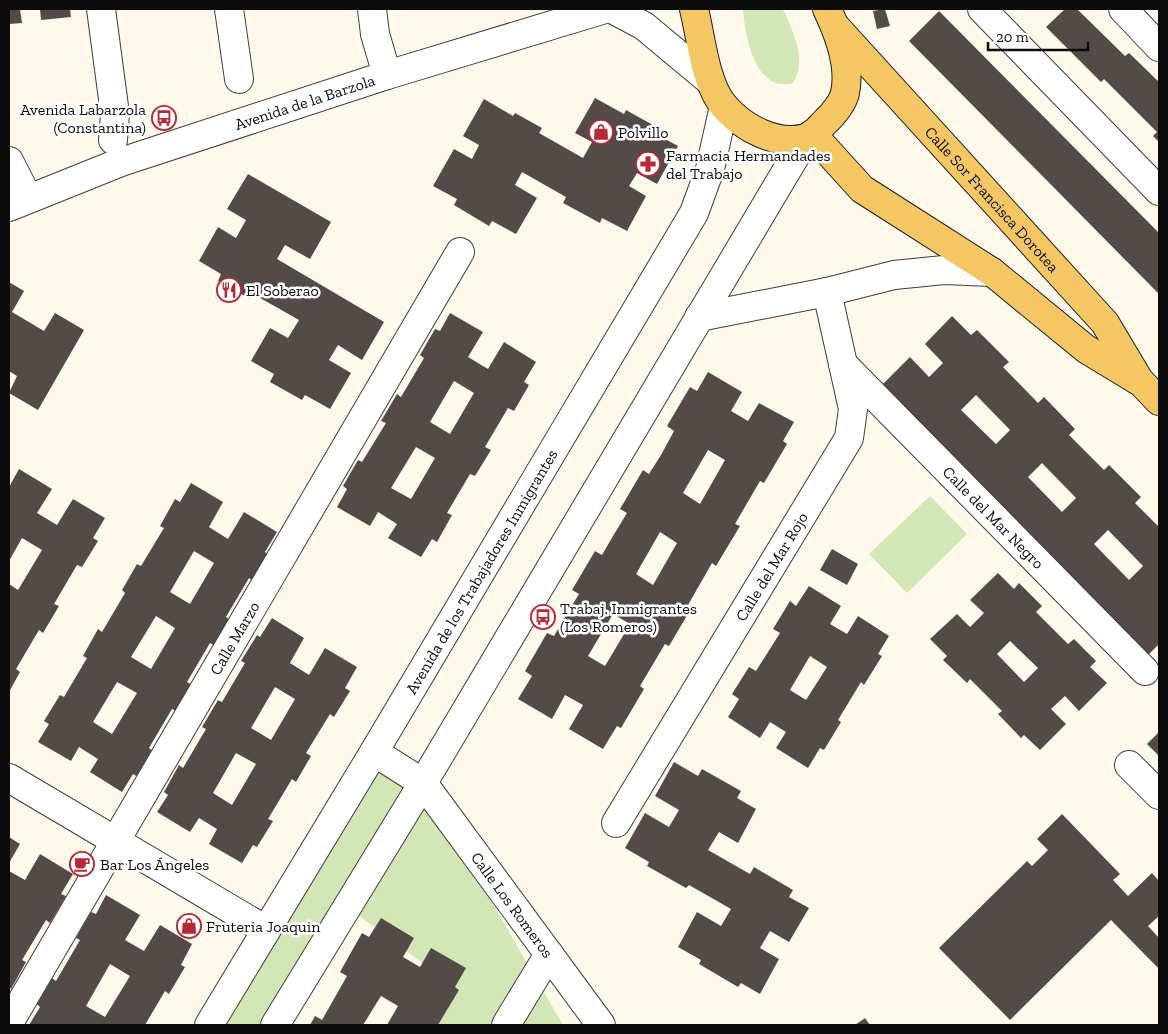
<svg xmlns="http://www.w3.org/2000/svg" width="1168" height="1034" viewBox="0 0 1168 1034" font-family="'Zilla Slab',serif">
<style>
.green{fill:#d2e7b5}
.building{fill:#534b48;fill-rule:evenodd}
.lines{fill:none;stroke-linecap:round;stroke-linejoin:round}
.minor-casing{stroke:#3e3e3e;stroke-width:30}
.major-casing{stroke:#1c1c1c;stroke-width:30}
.minor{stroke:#fff;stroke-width:28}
.major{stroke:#f4c764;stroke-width:28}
.labels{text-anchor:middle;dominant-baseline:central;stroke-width:5;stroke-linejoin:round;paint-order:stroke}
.street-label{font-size:16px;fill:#0b0b0b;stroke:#fff}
.poi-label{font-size:16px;fill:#0b0b0b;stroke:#fff;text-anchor:start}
</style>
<rect width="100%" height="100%" fill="#fef9ea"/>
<g class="green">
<path d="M743,9H782L785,13C794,35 807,61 793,83C755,94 745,35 743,9Z"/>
<polygon points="930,496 967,534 907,593 869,554"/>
<polygon points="374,752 423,783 563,1025 438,1025 459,990 347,907 275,1025 210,1025"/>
</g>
<g class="building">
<polygon points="9,9 20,9 22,23 9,24"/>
<polygon points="40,9 70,9 71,17 41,20"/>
<polygon points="885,9 890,26 877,29 873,11"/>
<polygon points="1065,9 1077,9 1125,56 1129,53 1159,82 1159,142 1153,136 1157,132 1104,79 1101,82 1046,27"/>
<polygon points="939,11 1159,233 1159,294 909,41"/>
<polygon points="595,98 624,114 626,110 653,125 650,131 678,146 657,184 637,173 629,186 646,196 627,231 602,218 600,223 563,203 566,197 522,172 515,185 537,198 516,234 492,221 489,226 454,205 457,199 433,186 454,149 472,159 479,145 463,136 484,99 513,116 515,113 542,128 539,133 583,158 592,142 575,133"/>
<polygon points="248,174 331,222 310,259 285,245 277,259 384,322 362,360 338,345 329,360 351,373 330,409 305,395 302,400 270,382 274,374 251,361 270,328 288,338 299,320 253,294 250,299 218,281 221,274 199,261 218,227 236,238 246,220 227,209"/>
<polygon points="9,282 24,291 12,312 44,331 55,313 84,330 38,410 9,393 17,376 9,371"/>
<path d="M450,313L483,332L468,357L488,369L504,342L536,362L524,382L529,385L514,411L508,408L485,447L491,450L475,476L470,474L447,513L452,515L437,542L432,539L421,557L388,538L397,524L378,512L370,526L337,507L347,489L343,486L358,460L362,462L386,423L381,421L397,394L401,397L424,358L420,355L435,329L440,331ZM454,381L474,393L450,434L430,422ZM416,447L435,458L411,499L391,488Z"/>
<path d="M952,316L971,335L977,330L1009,362L1003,367L1038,403L1044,397L1075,429L1069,435L1104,470L1109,465L1141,497L1135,503L1159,527V644L1148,655L882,385L910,357L929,377L943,363L925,344ZM976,395L1010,430L996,444L961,410ZM1042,463L1076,498L1062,512L1028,477ZM1108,530L1143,566L1129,580L1094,544Z"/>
<path d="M708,372L742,392L731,411L748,421L759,403L794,422L783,441L787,444L764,483L760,481L735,524L740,526L716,566L712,563L688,605L692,607L669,646L665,644L640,686L644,689L621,728L617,726L603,749L569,729L583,705L565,695L552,719L518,699L532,676L525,671L547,633L554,636L565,617L579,594L572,590L595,551L602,555L613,536L627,513L620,509L643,470L649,474L661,455L674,431L667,426L690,387L697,391ZM708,450L725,460L700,504L683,493ZM660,532L677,543L653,585L636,574ZM613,614L630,624L605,666L588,656Z"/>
<polygon points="19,469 52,489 37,513 57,525 73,499 105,518 93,538 98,541 82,567 77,565 54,604 59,606 43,633 39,630 16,669 20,672 9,692 9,584 18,590 42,550 22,538 9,561 9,487"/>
<path d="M191,483L223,502L209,527L228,539L244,512L277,532L265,552L269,555L253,581L249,578L226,617L230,620L215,646L210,643L187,682L192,685L176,711L172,709L149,748L153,751L138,777L133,774L122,792L90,772L98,759L79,747L71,761L38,742L49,724L44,721L60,695L64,697L87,658L83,656L98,629L102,632L125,593L122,590L137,564L141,566L164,528L160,526L175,499L180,502ZM194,551L214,563L190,604L170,592ZM156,616L175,628L151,669L131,657ZM117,682L137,693L112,734L93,722Z"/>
<polygon points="832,549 858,564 847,585 820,570"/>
<path d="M998,573L1014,589L1019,583L1042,606L1036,612L1068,644L1074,639L1096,661L1090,667L1107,683L1079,711L1065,696L1051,709L1066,724L1040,750L1024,735L1021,738L998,714L1002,711L970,679L967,683L943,660L947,656L930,639L957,614L970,627L984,613L970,600ZM1010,641L1038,668L1024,682L997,654Z"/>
<path d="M809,586L841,606L830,624L847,634L858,616L889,636L878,654L882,656L864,685L861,682L838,720L841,722L824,750L820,748L808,768L776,748L786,732L770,722L760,738L728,717L739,699L732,694L749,667L756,671L780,633L773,629L790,601L796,606ZM810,656L827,667L806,700L790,690Z"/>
<path d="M272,618L304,638L290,663L309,675L325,648L357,667L345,688L350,691L334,717L330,714L306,753L311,756L296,782L292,779L268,819L273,821L257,847L253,845L242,863L209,844L217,829L199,818L190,832L157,812L168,795L164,792L179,765L183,768L206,729L202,727L218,700L222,702L245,663L241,661L257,635L260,637ZM275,687L295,699L271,740L251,728ZM236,753L256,764L232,805L213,793Z"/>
<polygon points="1159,732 1159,756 1147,744"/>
<polygon points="674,762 698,776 702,769 741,791 737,798 756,809 738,843 719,832 708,850 750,874 754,867 793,890 789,897 809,908 789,942 770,931 760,948 779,959 760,994 741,983 738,987 699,964 701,960 678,947 697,912 721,926 731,909 689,885 686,888 647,866 649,862 625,848 645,813 669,827 679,810 655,796"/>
<polygon points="1062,814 1120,874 1113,880 1128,896 1152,873 1159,881 1159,916 1148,926 1159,938 1159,969 1111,920 1010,1020 939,948 1027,861 1032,866 1048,850 1037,839"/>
<polygon points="9,837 20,844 9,863"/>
<polygon points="40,854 73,874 61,894 66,896 50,923 46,920 22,960 26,962 11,989 9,987 9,871 25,880"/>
<path d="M106,895L140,915L125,940L144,951L160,925L192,944L181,965L185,967L169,994L165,991L145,1025H29L40,1007L37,1004L52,978L56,981L80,940L76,938L91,912L96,914ZM110,964L130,976L105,1017L86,1006Z"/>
<polygon points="381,918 414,938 403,957 420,967 431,948 466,968 455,987 459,990 438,1025 387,1025 398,1006 381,996 363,1025 310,1025 315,1016 322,1020 347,976 340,972 362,933 369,937"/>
<polygon points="865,1018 870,1025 855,1025"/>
</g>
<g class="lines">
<defs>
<g id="minor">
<polyline points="101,9 115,114 113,140"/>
<polyline points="229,9 239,79"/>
<polyline points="372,9 375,34 387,75"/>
<polyline points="612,9 644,26 710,81"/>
<polyline points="982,9 1159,191"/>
<polyline points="1123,9 1159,47"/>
<polyline points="9,161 28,198"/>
<path id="s1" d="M9,207L121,162L387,75L605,9"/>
<polyline points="699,317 827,292 894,275 944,270 992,272"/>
<path id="s2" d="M843,364L1145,671"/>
<path id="s3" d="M374,752L423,783L601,1025"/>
<polyline points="1129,765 1159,795"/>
<polyline points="9,778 266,930"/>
<path id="s4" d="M616,823L849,438L853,409L827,292"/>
<path id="s5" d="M9,1023L460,252"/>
<path id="s6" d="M209,1025L374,752L694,213L710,169L724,106"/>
<polyline points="275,1025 423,783 806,138"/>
<polyline points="506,1025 549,954"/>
</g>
<g id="major">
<path d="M694,9C701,37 705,84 724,106C743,128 776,146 806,138C813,136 820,127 826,121C833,115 843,102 845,93C851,65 839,34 827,9"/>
<path id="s7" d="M835,26L1105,323L1139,380L1159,401"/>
<polyline points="812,134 862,189 992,272 1086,349 1137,380"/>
</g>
</defs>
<use href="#minor" class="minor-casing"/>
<use href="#major" class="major-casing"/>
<use href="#minor" class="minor"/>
<use href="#major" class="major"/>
</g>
<defs>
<symbol id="bus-ring" viewBox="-11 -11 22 22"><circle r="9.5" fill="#fff" stroke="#b52939" stroke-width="1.5"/><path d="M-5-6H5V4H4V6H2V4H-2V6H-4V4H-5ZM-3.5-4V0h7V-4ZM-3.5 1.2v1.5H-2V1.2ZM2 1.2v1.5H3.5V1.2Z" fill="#b52939"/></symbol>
<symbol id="shop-ring" viewBox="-11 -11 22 22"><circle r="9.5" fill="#fff" stroke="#b52939" stroke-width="1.5"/><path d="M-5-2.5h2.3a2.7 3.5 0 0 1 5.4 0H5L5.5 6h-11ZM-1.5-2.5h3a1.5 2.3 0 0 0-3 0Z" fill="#b52939"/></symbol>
<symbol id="pharmacy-ring" viewBox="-11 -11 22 22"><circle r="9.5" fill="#fff" stroke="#b52939" stroke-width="1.5"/><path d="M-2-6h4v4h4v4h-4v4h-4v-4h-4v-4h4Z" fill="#b52939"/></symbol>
<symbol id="restaurant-ring" viewBox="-11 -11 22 22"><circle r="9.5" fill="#fff" stroke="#b52939" stroke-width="1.5"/><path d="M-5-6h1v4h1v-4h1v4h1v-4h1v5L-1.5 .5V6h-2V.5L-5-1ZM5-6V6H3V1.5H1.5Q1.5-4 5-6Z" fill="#b52939"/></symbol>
<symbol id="cafe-ring" viewBox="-11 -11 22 22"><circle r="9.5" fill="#fff" stroke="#b52939" stroke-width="1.5"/><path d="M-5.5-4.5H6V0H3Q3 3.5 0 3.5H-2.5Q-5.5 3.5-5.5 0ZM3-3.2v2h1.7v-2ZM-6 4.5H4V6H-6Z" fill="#b52939"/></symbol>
</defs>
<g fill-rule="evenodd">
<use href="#bus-ring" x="150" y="104" width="28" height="28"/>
<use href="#shop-ring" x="587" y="118" width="28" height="28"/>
<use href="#pharmacy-ring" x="634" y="150" width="28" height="28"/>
<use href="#restaurant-ring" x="215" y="276" width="28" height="28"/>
<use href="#bus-ring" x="529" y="603" width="28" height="28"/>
<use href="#cafe-ring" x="68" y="850" width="28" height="28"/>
<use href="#shop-ring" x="175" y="912" width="28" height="28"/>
</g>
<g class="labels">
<g class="street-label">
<text stroke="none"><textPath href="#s1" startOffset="314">Avenida de la Barzola</textPath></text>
<text stroke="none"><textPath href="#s7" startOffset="234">Calle Sor Francisca Dorotea</textPath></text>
<text stroke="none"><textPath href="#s2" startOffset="215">Calle del Mar Negro</textPath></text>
<text stroke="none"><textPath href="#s4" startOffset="300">Calle del Mar Rojo</textPath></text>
<text stroke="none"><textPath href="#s6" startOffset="529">Avenida de los Trabajadores Inmigrantes</textPath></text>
<text stroke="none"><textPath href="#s5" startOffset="446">Calle Marzo</textPath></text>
<text stroke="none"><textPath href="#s3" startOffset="209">Calle Los Romeros</textPath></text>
</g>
<g class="poi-label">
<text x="146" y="109" text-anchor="end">Avenida Labarzola<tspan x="146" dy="18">(Constantina)</tspan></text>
<text x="618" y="132">Polvillo</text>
<text x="666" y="155">Farmacia Hermandades<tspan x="666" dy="18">del Trabajo</tspan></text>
<text x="246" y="290">El Soberao</text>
<text x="560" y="608">Trabaj. Inmigrantes<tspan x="560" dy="18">(Los Romeros)</tspan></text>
<text x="100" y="864">Bar Los Ángeles</text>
<text x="206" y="926">Fruteria Joaquin</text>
</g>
</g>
<rect width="1168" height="1034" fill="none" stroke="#0b0b0b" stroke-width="20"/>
<path d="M988 42v8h100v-8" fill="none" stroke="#0b0b0b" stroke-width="2.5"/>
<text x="996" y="42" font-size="15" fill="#0b0b0b" stroke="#ffffff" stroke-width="4" paint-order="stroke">20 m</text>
</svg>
